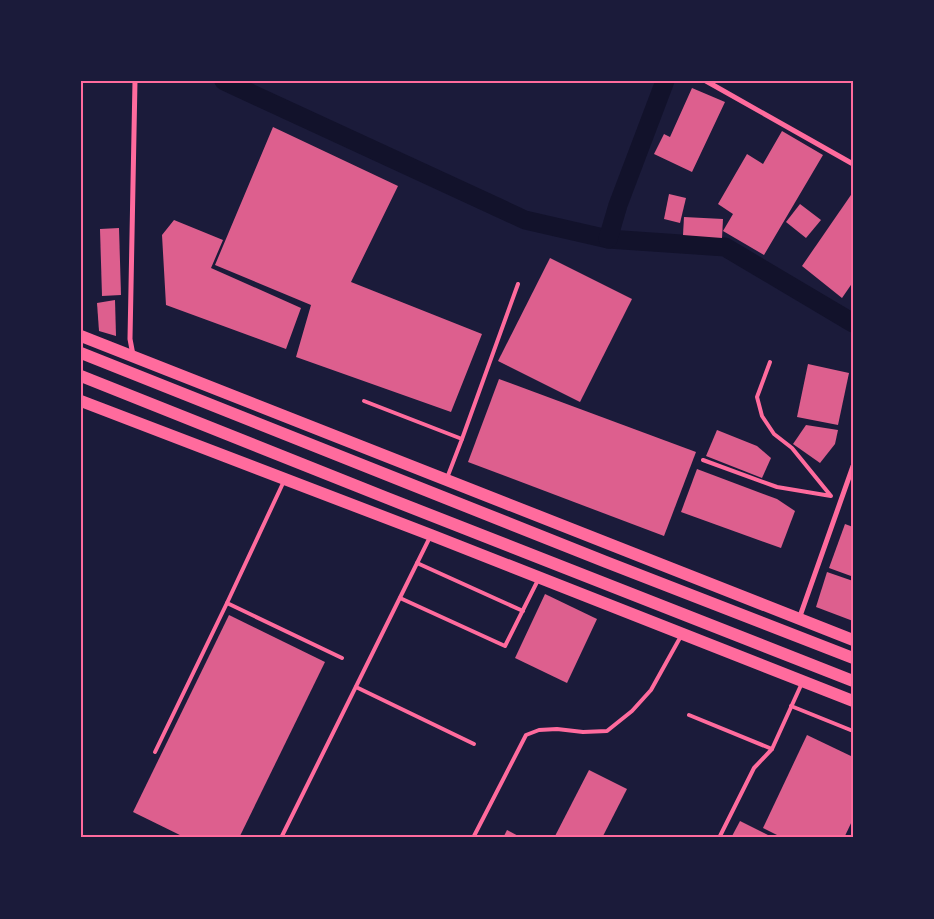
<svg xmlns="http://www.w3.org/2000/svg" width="934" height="919" viewBox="0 0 934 919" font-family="'Public Sans',sans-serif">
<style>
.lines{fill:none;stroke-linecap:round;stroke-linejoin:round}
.canal{stroke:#12122b;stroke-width:19}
.building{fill:#dd5f8e}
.service{stroke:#ff6b9d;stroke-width:4}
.minor{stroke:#ff6b9d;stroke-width:5}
.primary{stroke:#ff6b9d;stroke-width:12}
.neatline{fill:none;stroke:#ff6b9d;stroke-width:2}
</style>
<rect width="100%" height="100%" fill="#1b1b3a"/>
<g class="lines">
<g class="canal">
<polyline points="224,81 525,220 608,239 725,247 853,323"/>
<polyline points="608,239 618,205 665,81"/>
</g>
</g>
<g class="building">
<polygon points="692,88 725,102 692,172 654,154 664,134 670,137"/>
<polygon points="273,127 398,186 351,282 482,334 451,412 296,357 311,305 215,265"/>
<polygon points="782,131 823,155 764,255 723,231 733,214 718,204 747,154 763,164"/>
<polygon points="853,192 853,282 842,298 802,266"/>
<polygon points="669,194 686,198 680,223 664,219"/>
<polygon points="800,204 821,220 806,238 786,222"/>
<polygon points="684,217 723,219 722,238 683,235"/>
<polygon points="174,220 223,240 211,268 301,308 286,349 166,305 162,235"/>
<polygon points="119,228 121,295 102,296 100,229"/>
<polygon points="550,258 632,299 580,402 498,361"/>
<polygon points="115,300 116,336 99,331 97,303"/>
<polygon points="808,364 849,373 838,425 797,417"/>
<polygon points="499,379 696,452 664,536 468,462"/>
<polygon points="806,425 838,430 835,444 820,463 793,444"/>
<polygon points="717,430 757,446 771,458 762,478 706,456"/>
<polygon points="697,469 777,499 795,511 781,548 681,512"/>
<polygon points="845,524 853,527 853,572 851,576 829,568"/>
<polygon points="827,572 853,581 853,621 816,607"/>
<polygon points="545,594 597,619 567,683 515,658"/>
<polygon points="229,615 325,662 239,838 186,838 133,812"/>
<polygon points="807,735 853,757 853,819 844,838 783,838 763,828"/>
<polygon points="589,770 627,789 602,838 554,838"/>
<polygon points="740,821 774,838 731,838"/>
<polygon points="507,830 522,838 503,838"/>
</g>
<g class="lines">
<g class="service">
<polyline points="364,401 462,439 447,478"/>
<polyline points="462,439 518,284"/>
<polyline points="703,460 777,487 831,496 792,448 774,434 762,416 757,397 770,362"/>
<polyline points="284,481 227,603 342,658"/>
<polyline points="417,563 523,611"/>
<polyline points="400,598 505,646 538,580"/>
<polyline points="356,687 474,744"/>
<polyline points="791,706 853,731"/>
<polyline points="689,715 772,749"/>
<polyline points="155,752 227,603"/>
<polyline points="281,838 430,537"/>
<polyline points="473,838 526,735 539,730 557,729 583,732 607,731 632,711 651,690 681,636"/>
<polyline points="719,838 754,768 772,749 802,683"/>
</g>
<g class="minor">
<polyline points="706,81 853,164"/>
<polyline points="133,355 130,339 135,81"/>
<polyline points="799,619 853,466"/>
</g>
<g class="primary">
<polyline points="81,336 853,640"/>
<polyline points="81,353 606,562 853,658"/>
<polyline points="81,376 387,498 853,681"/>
<polyline points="81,401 431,535 853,701"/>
</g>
</g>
<rect width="934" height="919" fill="none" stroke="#1b1b3a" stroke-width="165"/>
<rect x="82" y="82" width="770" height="754" class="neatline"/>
</svg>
